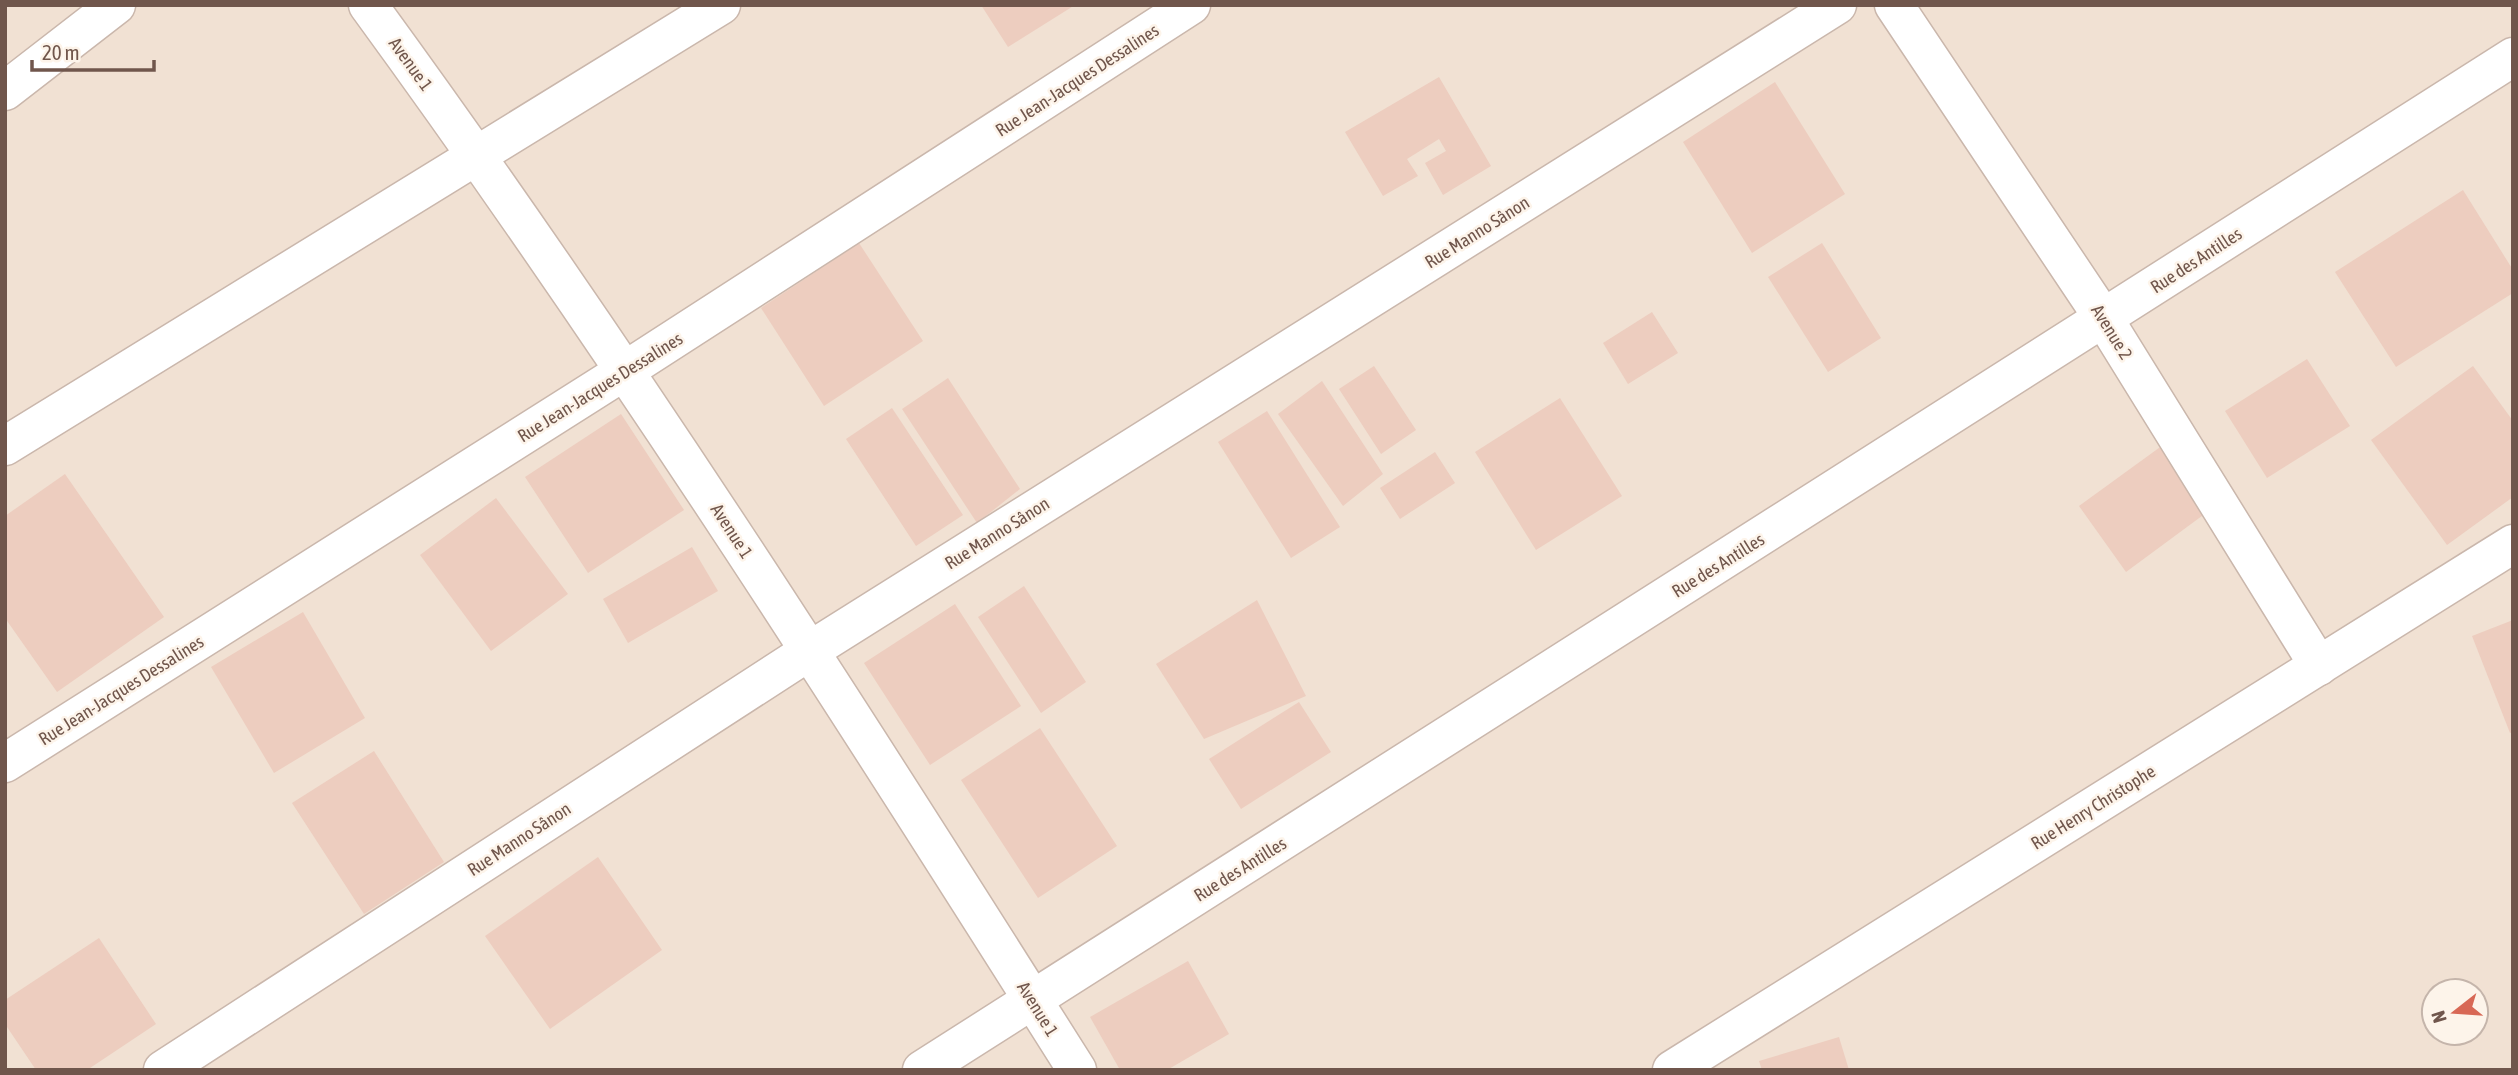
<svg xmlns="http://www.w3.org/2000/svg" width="2518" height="1075" viewBox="0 0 2518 1075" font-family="'Asap Condensed',sans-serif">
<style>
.residential{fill:#f1e1d3;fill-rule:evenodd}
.building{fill:#edcdbf}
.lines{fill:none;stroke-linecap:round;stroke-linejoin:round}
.street-casing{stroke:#cab7ac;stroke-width:41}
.street{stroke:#fff;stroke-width:38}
.labels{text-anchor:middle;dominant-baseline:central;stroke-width:5;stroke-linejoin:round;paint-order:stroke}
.street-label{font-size:18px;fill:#70564c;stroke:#fdf4ea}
</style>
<rect width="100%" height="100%" fill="#faf0e4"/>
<path class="residential" d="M5,5H2513V1070H5ZM2434,991H2476V1033H2434Z"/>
<g class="building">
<polygon points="981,5 1075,5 1008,47"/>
<polygon points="1439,77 1491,166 1443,195 1425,163 1446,151 1439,139 1407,159 1418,176 1383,196 1345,132"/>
<polygon points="1775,82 1845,194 1752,253 1683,142"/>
<polygon points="2463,190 2513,270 2513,293 2396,367 2335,272"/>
<polygon points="859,243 923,341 824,406 761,308"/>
<polygon points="1822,243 1881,338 1828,372 1768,277"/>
<polygon points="1652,312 1678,353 1628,384 1603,343"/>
<polygon points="2307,359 2350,426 2267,478 2225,411"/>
<polygon points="1374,366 1416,430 1381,454 1339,389"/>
<polygon points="2473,366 2513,421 2513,497 2447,545 2371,440"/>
<polygon points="948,378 1020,489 977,523 902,409"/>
<polygon points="1322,381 1383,474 1343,506 1278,414"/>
<polygon points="1560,398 1622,496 1536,550 1475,452"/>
<polygon points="892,408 963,515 916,546 846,439"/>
<polygon points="1267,411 1340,527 1291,558 1218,442"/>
<polygon points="621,414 684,510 588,573 525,477"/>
<polygon points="2163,445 2210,510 2126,572 2079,506"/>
<polygon points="1435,452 1455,483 1400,519 1380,488"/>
<polygon points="65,474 164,617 57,692 5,618 5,516"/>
<polygon points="496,498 568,594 491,651 420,555"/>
<polygon points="692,547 718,591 628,643 603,599"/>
<polygon points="1024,586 1086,682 1041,713 978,617"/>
<polygon points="1257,600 1306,696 1204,739 1156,664"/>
<polygon points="955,604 1021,706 930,765 864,663"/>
<polygon points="303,612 365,718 274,773 211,667"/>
<polygon points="2513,620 2513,732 2510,733 2472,636"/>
<polygon points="1299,702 1331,752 1241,809 1209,759"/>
<polygon points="1040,728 1117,846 1038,898 961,780"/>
<polygon points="374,751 444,862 364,914 292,803"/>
<polygon points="598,857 662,950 550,1029 485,936"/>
<polygon points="99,938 156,1024 87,1070 36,1070 5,1024 5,1000"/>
<polygon points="1188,961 1229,1034 1167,1070 1120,1070 1090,1017"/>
<polygon points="1839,1037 1849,1070 1762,1070 1759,1061"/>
</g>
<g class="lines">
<defs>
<g id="street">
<path d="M368,5C620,350 849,709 1077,1070"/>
<polyline points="1894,5 2104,319 2319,666"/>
<polyline points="5,91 116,5"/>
<polyline points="5,446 721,5"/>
<polyline points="5,763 626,370 1191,5"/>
<polyline points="163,1070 811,650 1837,5"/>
<polyline points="922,1070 2513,57"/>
<polyline points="1672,1070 2513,544"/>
</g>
</defs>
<use href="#street" class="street-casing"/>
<use href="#street" class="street"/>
</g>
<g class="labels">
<g class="street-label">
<text transform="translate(411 64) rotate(54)">Avenue 1</text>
<text transform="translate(1077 80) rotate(-33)">Rue Jean-Jacques Dessalines</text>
<text transform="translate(1477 232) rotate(-32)">Rue Manno Sânon</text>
<text transform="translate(2196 260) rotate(-33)">Rue des Antilles</text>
<text transform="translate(2112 332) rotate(58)">Avenue 2</text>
<text transform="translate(600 387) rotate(-32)">Rue Jean-Jacques Dessalines</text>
<text transform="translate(732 531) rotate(57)">Avenue 1</text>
<text transform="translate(997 533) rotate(-32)">Rue Manno Sânon</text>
<text transform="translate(1718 565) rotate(-32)">Rue des Antilles</text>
<text transform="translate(121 690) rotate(-32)">Rue Jean-Jacques Dessalines</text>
<text transform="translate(2093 807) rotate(-32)">Rue Henry Christophe</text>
<text transform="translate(519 839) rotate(-33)">Rue Manno Sânon</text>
<text transform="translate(1240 869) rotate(-32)">Rue des Antilles</text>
<text transform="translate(1038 1009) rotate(58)">Avenue 1</text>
</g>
</g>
<rect width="2518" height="1075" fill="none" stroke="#70564c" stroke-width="14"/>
<g transform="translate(2455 1012) rotate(253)"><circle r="33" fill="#fdf4ea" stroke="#c5b5ab" stroke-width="2"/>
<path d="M0-5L12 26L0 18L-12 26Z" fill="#d86855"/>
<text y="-10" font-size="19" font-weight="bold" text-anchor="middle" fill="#70564c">N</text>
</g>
<path d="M32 60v10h122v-10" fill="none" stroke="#70564c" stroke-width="3.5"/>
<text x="42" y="60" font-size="21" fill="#70564c" stroke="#fdf4ea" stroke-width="5" paint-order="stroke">20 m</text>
</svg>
